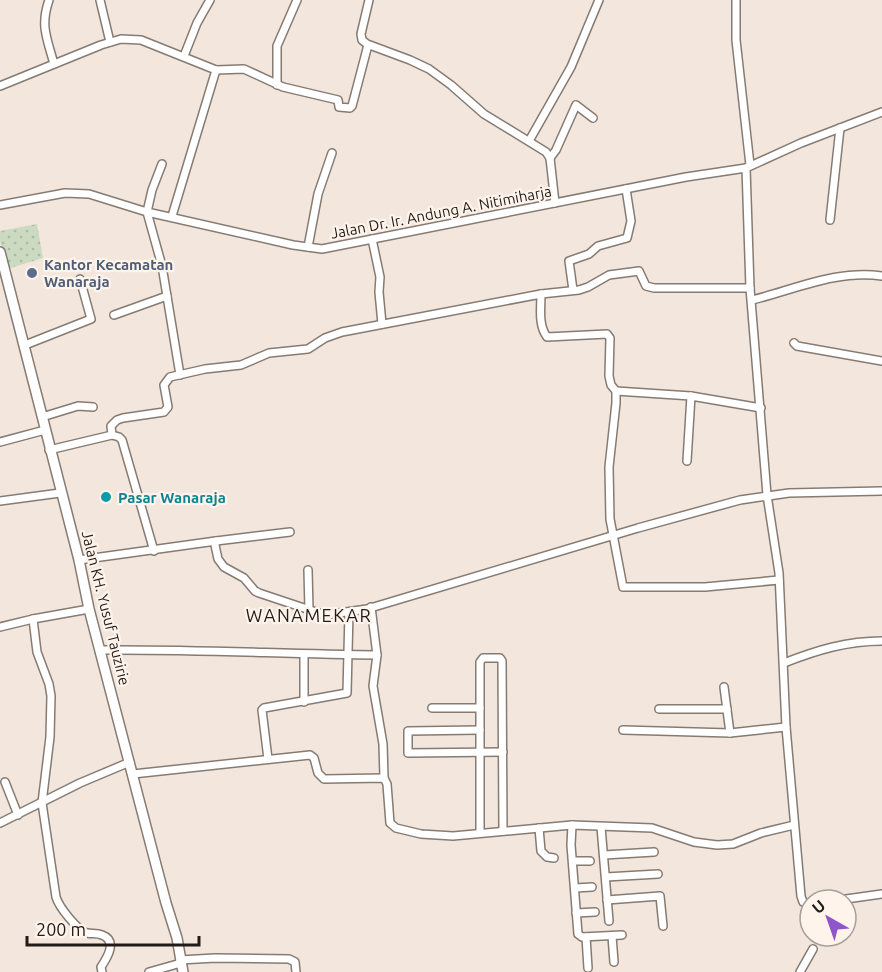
<svg xmlns="http://www.w3.org/2000/svg" width="882" height="972" viewBox="0 0 882 972" font-family="Ubuntu,sans-serif">
<style>
.park{fill:url(#park-dots)}
.lines{fill:none;stroke-linecap:round;stroke-linejoin:round}
.street-casing{stroke:#867b72;stroke-width:10}
.secondary-casing{stroke:#867b72;stroke-width:12}
.street{stroke:#fff;stroke-width:7}
.secondary{stroke:#fff;stroke-width:9}
.service-dot{fill:#5c6f8a;stroke:#fef4ec;stroke-width:2}
.culture-dot{fill:#0f9aa8;stroke:#fef4ec;stroke-width:2}
.labels{text-anchor:middle;dominant-baseline:central;stroke-width:4.5;stroke-linejoin:round;paint-order:stroke}
.street-label{font-size:15px;fill:#211c19;stroke:#fef4ec}
.service-label{font-size:15px;font-weight:bold;fill:#4e5e75;stroke:#fef4ec;text-anchor:start}
.culture-label{font-size:15px;font-weight:bold;fill:#0d838f;stroke:#fef4ec;text-anchor:start}
.quarter-label{font-size:18px;letter-spacing:1.5px;fill:#211c19;stroke:#fef4ec}
</style>
<defs>
<pattern id="park-dots" width="8" height="8" patternUnits="userSpaceOnUse" patternTransform="scale(1.5)"><rect width="8" height="8" fill="#cbdac0"/><path d="M2 2h.1M6 6h.1" fill="none" stroke="#aebaa4" stroke-width="1.8" stroke-linecap="round"/></pattern>
</defs>
<rect width="100%" height="100%" fill="#f3e6dd"/>
<polygon class="park" points="37,224 43,258 7,269 0,241 0,231"/>
<g class="lines">
<defs>
<g id="street">
<path d="M49,0C40,26 47,38 54,64"/>
<polyline points="100,0 110,42"/>
<polyline points="369,0 361,34 362,40 367,44 410,60 429,69 451,85 484,114 546,152 550,158 555,203"/>
<polyline points="736,0 736,40 750,165"/>
<polyline points="184,56 197,23 210,0"/>
<polyline points="216,70 244,69 283,87 338,100 339,107 350,108 352,106 368,45"/>
<polyline points="277,85 277,46 297,0"/>
<polyline points="0,86 101,45 121,39 141,40 216,70 172,216"/>
<polyline points="529,141 571,67 599,0"/>
<polyline points="550,158 556,150 576,105 593,118"/>
<polyline points="162,164 152,190 147,212 162,266 180,375"/>
<polyline points="746,168 750,288 767,495 779,573 786,727 801,896 803,902 810,904"/>
<polyline points="0,205 65,193 89,194 147,212 293,245 322,249 686,177 746,168 801,143 882,112"/>
<polyline points="830,220 840,128"/>
<polyline points="372,239 380,277 379,292 382,324"/>
<polyline points="308,247 318,194 332,153"/>
<polyline points="573,290 569,261 589,254 598,246 627,238 631,221 626,189"/>
<path d="M541,294C541,308 538,325 547,337L607,334L610,338L609,376L611,385L616,391V403L609,467L610,519L623,587H705L779,580"/>
<path d="M752,300C793,290 838,269 882,276"/>
<polyline points="114,315 167,296"/>
<polyline points="794,343 797,346 882,361"/>
<polyline points="25,345 91,319 80,279"/>
<polyline points="616,391 691,396 761,408"/>
<polyline points="42,417 78,406 93,407"/>
<polyline points="0,442 45,430"/>
<polyline points="49,450 112,435"/>
<polyline points="687,461 691,396"/>
<polyline points="0,501 60,493"/>
<polyline points="216,541 290,532"/>
<polyline points="154,551 122,440 119,437 112,435 111,426 117,420 123,418 164,412 168,407 164,385 170,377 205,369 241,365 269,353 308,349 325,338 342,332 541,294 579,290 588,287 609,275 639,271 646,286 654,288 750,288"/>
<polyline points="79,560 216,541 215,545 218,559 224,567 244,578 255,591 259,593 325,615 367,609 638,528 740,500 789,493 882,491"/>
<polyline points="308,570 309,610"/>
<polyline points="371,607 377,655 373,686 383,744 384,778"/>
<path d="M33,619L37,652L49,684L51,696L50,737L42,803L56,897C59,907 77,930 87,933C92,934 97,933 102,935C118,941 107,958 101,967L102,972"/>
<polyline points="0,627 33,619 89,609"/>
<path d="M100,650C192,649 284,654 377,655"/>
<path d="M784,663C817,650 847,641 882,641"/>
<polyline points="724,687 730,733"/>
<polyline points="304,702 304,654"/>
<polyline points="432,708 480,708"/>
<polyline points="659,709 727,709"/>
<polyline points="480,730 408,731 408,753 503,752"/>
<polyline points="623,730 730,733 786,727"/>
<polyline points="268,759 262,710 264,708 347,693 349,612"/>
<polyline points="133,774 310,755 314,758 318,773 324,779 384,778 387,784 390,823 396,828 421,834 453,836 572,825 652,828 694,842 717,845 733,844 761,833 794,825"/>
<polyline points="5,782 18,815"/>
<polyline points="0,823 80,783 130,762"/>
<polyline points="572,825 571,845 578,934 582,937 622,935"/>
<polyline points="601,827 609,921"/>
<polyline points="539,828 541,851 547,857 554,858"/>
<polyline points="480,832 480,662 483,658 500,658 502,661 503,831"/>
<polyline points="604,855 654,852"/>
<polyline points="573,861 590,861"/>
<polyline points="606,877 658,874"/>
<polyline points="575,888 592,887"/>
<polyline points="607,900 660,896 663,926"/>
<polyline points="839,900 882,894"/>
<polyline points="576,913 595,912"/>
<polyline points="612,936 614,962"/>
<polyline points="586,937 588,968"/>
<polyline points="180,960 215,958 289,959 295,962 296,972"/>
<polyline points="149,972 181,963"/>
<polyline points="800,972 813,949"/>
</g>
<polyline id="secondary" points="0,252 79,560 89,609 166,903 177,938 183,972"/>
</defs>
<use href="#street" class="street-casing"/>
<use href="#secondary" class="secondary-casing"/>
<use href="#street" class="street"/>
<use href="#secondary" class="secondary"/>
</g>
<circle class="service-dot" cx="32" cy="273" r="6"/>
<circle class="culture-dot" cx="106" cy="497" r="6"/>
<g class="labels">
<g class="street-label">
<text transform="translate(441 212) rotate(-11)">Jalan Dr. Ir. Andung A. Nitimiharja</text>
<text transform="translate(106 608) rotate(76)">Jalan KH. Yusuf Tauzirie</text>
</g>
<g class="service-label">
<text x="44" y="264">Kantor Kecamatan<tspan x="44" dy="17">Wanaraja</tspan></text>
</g>
<g class="culture-label">
<text x="118" y="497">Pasar Wanaraja</text>
</g>
<g class="quarter-label">
<text x="309" y="615">WANAMEKAR</text>
</g>
</g>
<g transform="translate(828 918) rotate(320)"><circle r="28" fill="#fef4ec" stroke="#a69e98" stroke-width="1.5"/>
<path d="M0-4.5L10 22L0 15L-10 22Z" fill="#9054cb"/>
<text y="-9" font-size="16" font-weight="bold" text-anchor="middle" fill="#211c19">U</text>
</g>
<path d="M27 936v9h172v-9" fill="none" stroke="#211c19" stroke-width="3"/>
<text x="36" y="936" font-size="18" fill="#211c19" stroke="#fef4ec" stroke-width="4.5" paint-order="stroke">200 m</text>
</svg>
